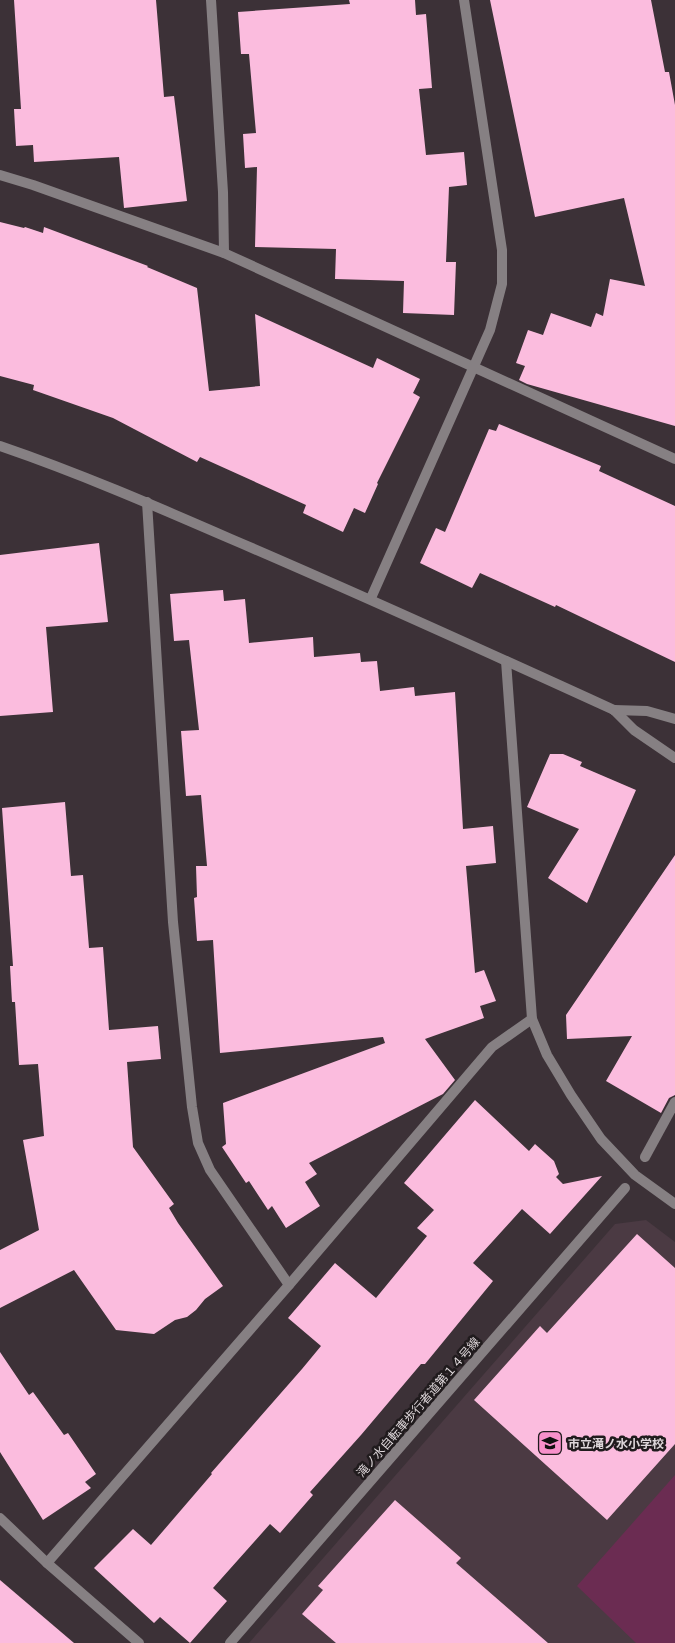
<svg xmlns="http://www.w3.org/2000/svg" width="675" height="1643" font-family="Lato,'Noto Sans JP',sans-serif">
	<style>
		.built { fill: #4b3a43 }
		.green { fill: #6b2c52 }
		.building { fill: #fbbcde }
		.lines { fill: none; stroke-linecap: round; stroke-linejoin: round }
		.pedestrian { stroke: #868083; stroke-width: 10 }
		.minor { stroke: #868083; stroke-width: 10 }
		.tertiary { stroke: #868083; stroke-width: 10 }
		.labels { text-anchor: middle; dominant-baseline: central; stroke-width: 5; stroke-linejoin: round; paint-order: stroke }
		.street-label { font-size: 12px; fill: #ded7da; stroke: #201b1d }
		.poi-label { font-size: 12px; font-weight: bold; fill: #ded7da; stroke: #201b1d; text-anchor: start }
	</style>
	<rect width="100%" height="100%" fill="#3c3137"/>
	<path class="built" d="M 646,1220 L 675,1242 L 675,1643 L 249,1643 L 615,1224 Z"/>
	<path class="green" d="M 675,1475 L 675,1643 L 636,1643 L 577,1586 Z"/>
	<g class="building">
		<path d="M 14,0 L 156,0 L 164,97 L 174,96 L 187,201 L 124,208 L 119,157 L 34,162 L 33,145 L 16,146 L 14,109 L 21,109 Z"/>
		<path d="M 349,0 L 415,0 L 416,15 L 426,14 L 432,88 L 419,89 L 426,155 L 464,152 L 467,185 L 449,187 L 446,262 L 456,262 L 454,315 L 403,313 L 404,281 L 335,279 L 336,249 L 255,247 L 257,167 L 245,168 L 243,134 L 256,133 L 249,54 L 241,54 L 238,12 L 350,4 Z"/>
		<path d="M 490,0 L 651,0 L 665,72 L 669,72 L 675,105 L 675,426 L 527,384 L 519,380 L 525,366 L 516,363 L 528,330 L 543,335 L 551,313 L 591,327 L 596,313 L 603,316 L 610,279 L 645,286 L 624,198 L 535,217 Z"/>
		<path d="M 0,222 L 24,228 L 25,227 L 43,233 L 44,227 L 148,266 L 147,267 L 197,288 L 209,391 L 260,386 L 255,314 L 373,368 L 377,358 L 420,379 L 413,393 L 420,397 L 377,483 L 378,484 L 365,513 L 354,508 L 343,532 L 303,513 L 306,505 L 200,457 L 197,462 L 113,418 L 33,390 L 34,385 L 0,376 Z"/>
		<path d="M 499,424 L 601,466 L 599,471 L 675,506 L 675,662 L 556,605 L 555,607 L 480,573 L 472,588 L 420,563 L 436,528 L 445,532 L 489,429 L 496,431 Z"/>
		<path d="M 99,543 L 108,622 L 46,627 L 53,712 L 0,716 L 0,555 Z"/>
		<path d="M 223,590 L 224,601 L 245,599 L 249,643 L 313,637 L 314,657 L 360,653 L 361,662 L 377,661 L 380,691 L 414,687 L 415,696 L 455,692 L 463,829 L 493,826 L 496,863 L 466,866 L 475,973 L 484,970 L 496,1001 L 480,1006 L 484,1018 L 425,1039 L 455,1080 L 443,1094 L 309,1163 L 317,1174 L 305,1182 L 320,1206 L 286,1228 L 272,1206 L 268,1210 L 249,1181 L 246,1183 L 222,1147 L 226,1144 L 223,1103 L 385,1043 L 383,1037 L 220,1053 L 213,940 L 197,941 L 194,898 L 197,897 L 196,866 L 207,866 L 201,795 L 186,796 L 181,731 L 199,730 L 189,640 L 174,641 L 170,594 Z"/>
		<path d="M 550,754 L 563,754 L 582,762 L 580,766 L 636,790 L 587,903 L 548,878 L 579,829 L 527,807 Z"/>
		<path d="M 65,802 L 71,876 L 83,875 L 89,948 L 103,947 L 109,1030 L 158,1026 L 161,1059 L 127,1062 L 133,1147 L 174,1204 L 169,1208 L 178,1223 L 223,1286 L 205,1299 L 196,1310 L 187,1317 L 175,1320 L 154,1334 L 116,1330 L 74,1270 L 0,1308 L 0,1250 L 39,1230 L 23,1140 L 44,1136 L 38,1064 L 19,1065 L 15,1002 L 12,1002 L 10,966 L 13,966 L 2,808 Z"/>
		<path d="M 675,855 L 675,1095 L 669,1098 L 661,1113 L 606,1081 L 632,1036 L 567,1039 L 566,1015 Z"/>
		<path d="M 475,1100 L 529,1151 L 535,1144 L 554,1161 L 559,1174 L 556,1177 L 563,1184 L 602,1176 L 550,1234 L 522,1209 L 473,1263 L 493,1281 L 425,1364 L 421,1364 L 361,1435 L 310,1492 L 313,1495 L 280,1533 L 270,1524 L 213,1588 L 227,1601 L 190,1643 L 160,1617 L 154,1623 L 94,1568 L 133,1529 L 151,1545 L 212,1474 L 211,1473 L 302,1369 L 321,1346 L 288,1318 L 335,1263 L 376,1298 L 427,1236 L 417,1228 L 434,1210 L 404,1183 Z"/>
		<path d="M 637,1234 L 675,1268 L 675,1444 L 607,1520 L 474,1400 L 540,1326 L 547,1333 Z"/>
		<path d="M 0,1352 L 29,1395 L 33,1392 L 64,1435 L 68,1433 L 96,1474 L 85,1482 L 91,1488 L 43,1520 L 0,1452 Z"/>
		<path d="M 395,1500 L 461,1558 L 456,1563 L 548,1643 L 336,1643 L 302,1614 L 323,1590 L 318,1586 Z"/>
		<path d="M 0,1580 L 74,1643 L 0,1643 Z"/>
	</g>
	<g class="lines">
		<g class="pedestrian">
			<path d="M 645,1157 L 675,1102"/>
			<path d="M 230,1643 L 625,1188"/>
		</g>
		<g class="minor">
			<path d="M 211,0 L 223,192 L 224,253"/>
			<path d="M 0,175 L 33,185 L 224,253 L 675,459"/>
			<path d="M 147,502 L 173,922 L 192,1107 L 198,1143 L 210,1170 L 289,1285"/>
			<path d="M 371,598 L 490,330 L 502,284 L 502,250 L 464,0"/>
			<path d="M 506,661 L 532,1019 L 547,1055 L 571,1095 L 601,1139 L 635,1175 L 675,1204"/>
			<path d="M 614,710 L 634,730 L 675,758"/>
			<path d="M 614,710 L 647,711 L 675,719"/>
			<path d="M 0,1518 L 47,1563 L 139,1643"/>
			<path d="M 47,1563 L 289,1285 L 492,1047 L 532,1019"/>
		</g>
		<path class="tertiary" d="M 0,446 C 79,473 155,506 231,539 C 360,594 487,652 614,710"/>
	</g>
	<defs>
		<symbol id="school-square" viewBox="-11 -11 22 22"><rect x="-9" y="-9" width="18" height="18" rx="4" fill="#f890cb" stroke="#201b1d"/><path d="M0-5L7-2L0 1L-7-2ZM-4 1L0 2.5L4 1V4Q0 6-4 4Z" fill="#111"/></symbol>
	</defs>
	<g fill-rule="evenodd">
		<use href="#school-square" x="536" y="1429" width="28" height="28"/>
	</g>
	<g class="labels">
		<g class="street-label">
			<text transform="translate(418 1407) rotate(-49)">滝ノ水自転車歩行者道第１４号線</text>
		</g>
		<g class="poi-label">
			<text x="568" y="1443">市立滝ノ水小学校</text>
		</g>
	</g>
</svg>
